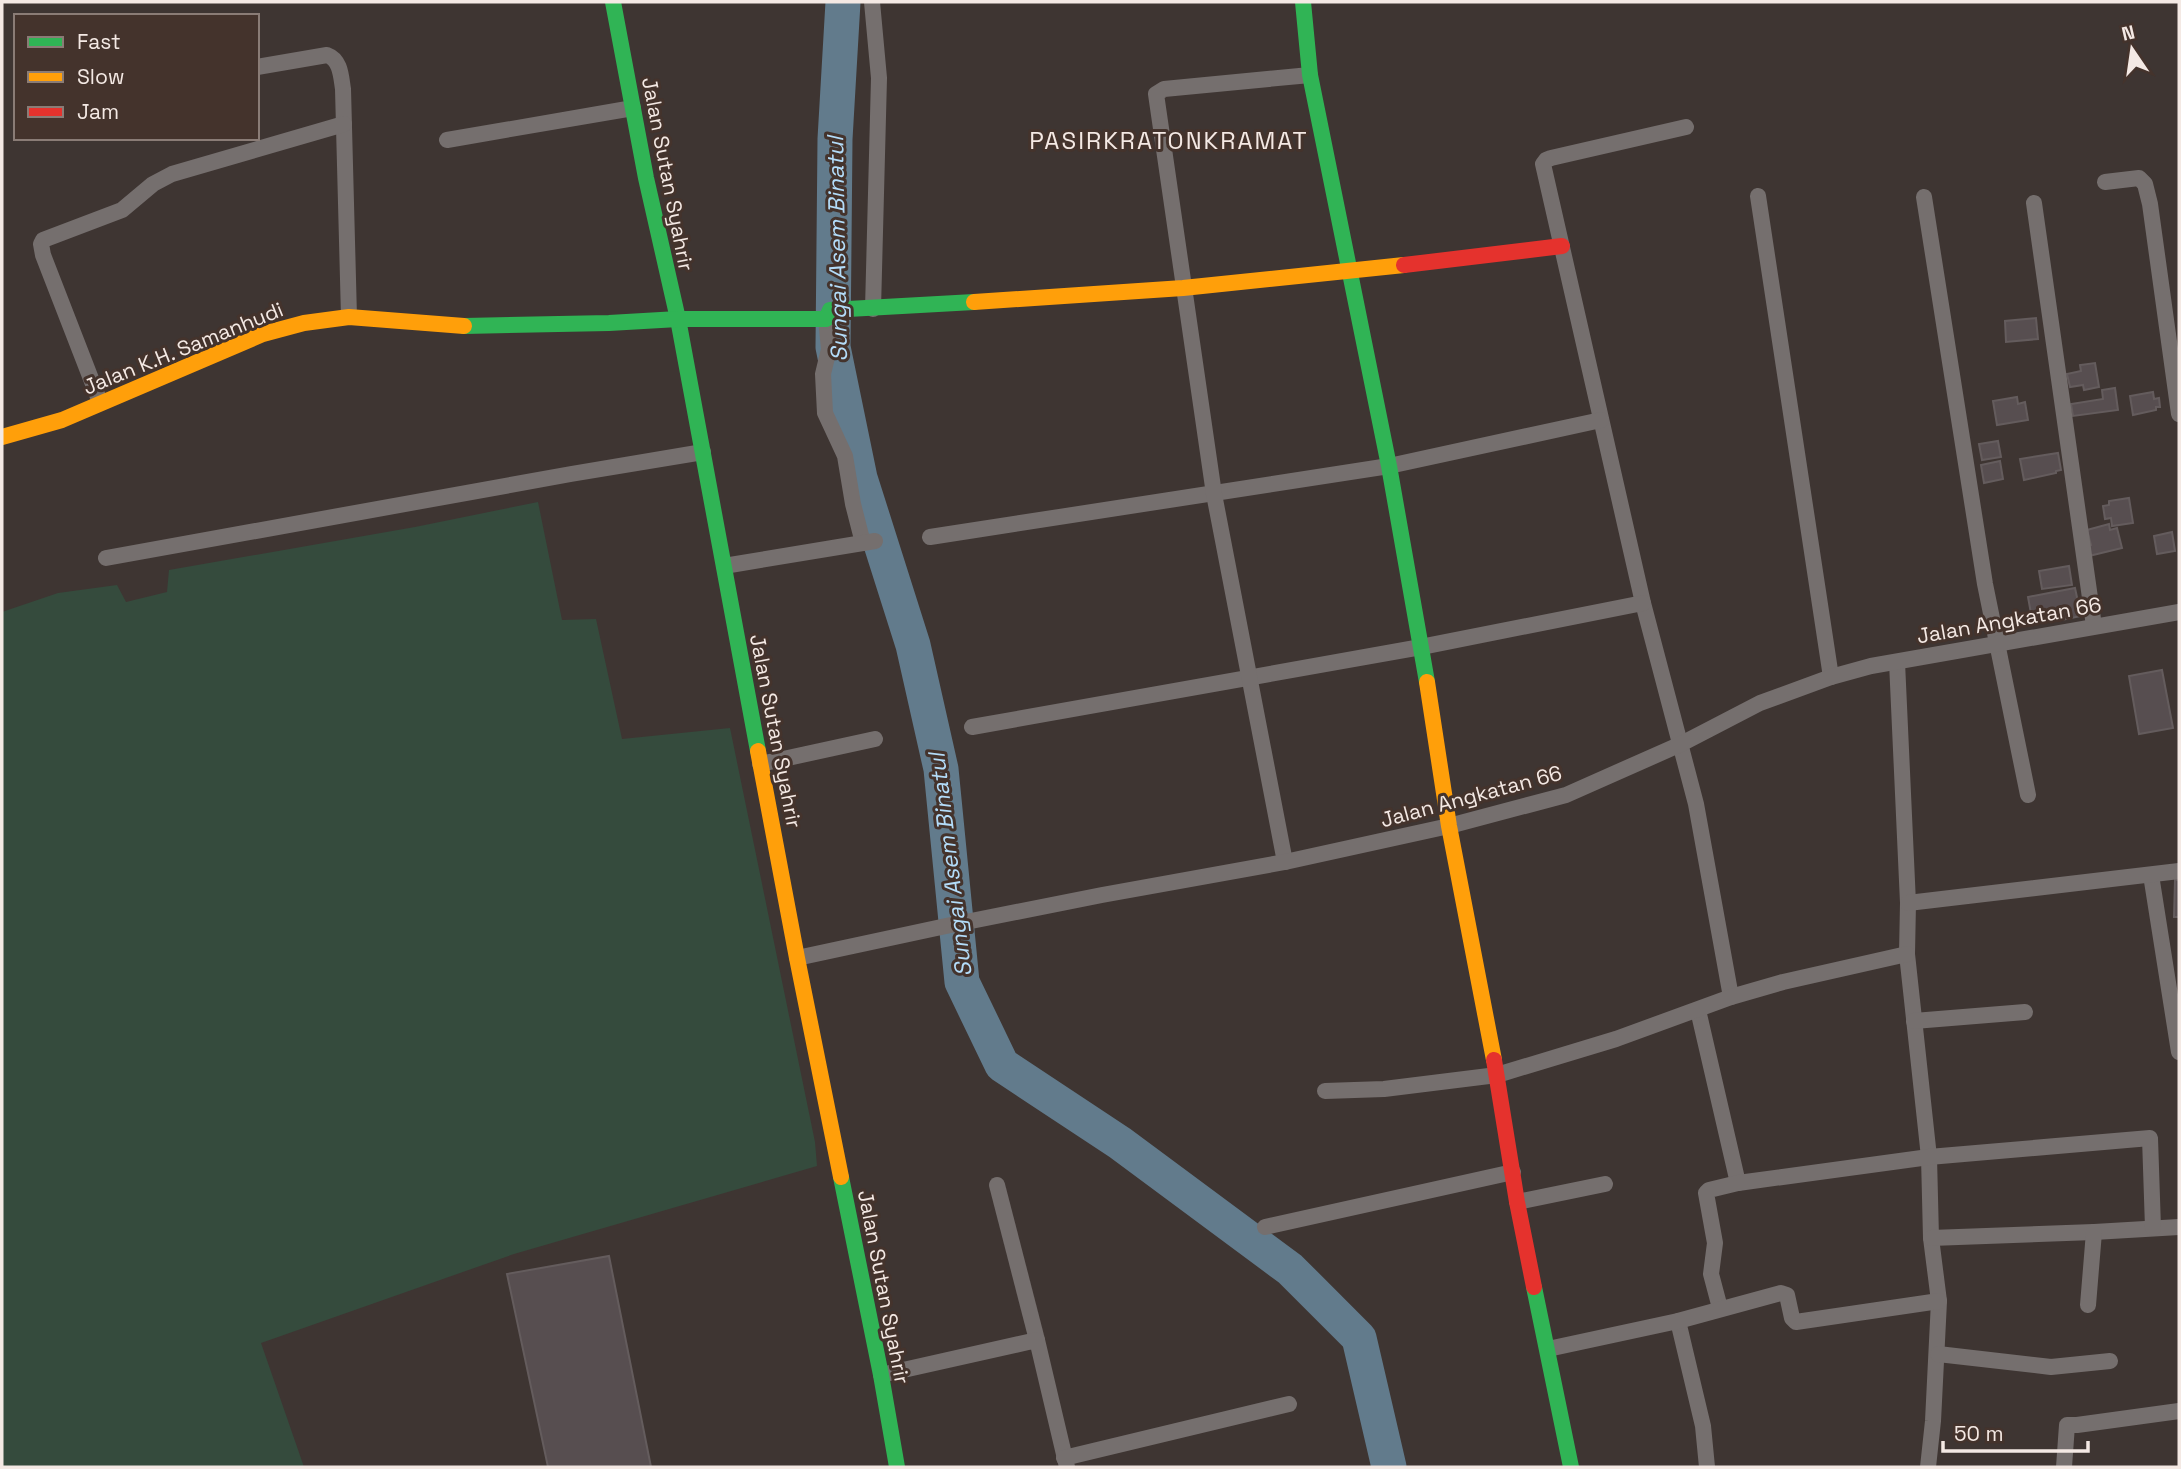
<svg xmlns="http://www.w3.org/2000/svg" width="2181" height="1469" font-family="'Space Grotesk',sans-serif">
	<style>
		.green { fill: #354b3d }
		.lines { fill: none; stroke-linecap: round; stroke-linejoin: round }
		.river { stroke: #627b8c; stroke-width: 35 }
		.building { fill: #574e50; stroke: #645c5d; stroke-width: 2 }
		.street { stroke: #756f6e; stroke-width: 16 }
		.fast { stroke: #30b455; stroke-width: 16 }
		.slow { stroke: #ff9f0a; stroke-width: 16 }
		.jam { stroke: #e5322d; stroke-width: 16 }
		.labels { text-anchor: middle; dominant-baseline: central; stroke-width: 6; stroke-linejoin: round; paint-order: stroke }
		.street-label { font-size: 21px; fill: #f4e9e4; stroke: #44332c }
		.water-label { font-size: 23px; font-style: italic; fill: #b3dcf9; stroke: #44332c }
		.quarter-label { font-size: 24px; letter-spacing: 2px; fill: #f4e9e4; stroke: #44332c }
	</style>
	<rect width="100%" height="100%" fill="#3e3532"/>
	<path class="green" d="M 538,502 L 562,620 L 596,619 L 622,739 L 730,728 L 815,1142 L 817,1166 L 514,1254 L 261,1343 L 304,1467 L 2,1467 L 2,612 L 58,593 L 117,585 L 126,602 L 167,592 L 169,570 L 415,527 Z"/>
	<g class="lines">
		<path class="river" d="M 843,2 L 835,139 L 833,347 L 860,478 L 913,645 L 941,769 L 962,982 L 1002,1065 L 1120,1143 L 1290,1269 L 1359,1338 L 1389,1467"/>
	</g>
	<g class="building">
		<path d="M 2036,318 L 2038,339 L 2006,342 L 2005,321 Z"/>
		<path d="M 2095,363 L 2099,387 L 2084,390 L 2083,385 L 2070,387 L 2067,374 L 2081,371 L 2080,365 Z"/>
		<path d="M 2115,388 L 2118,410 L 2073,416 L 2071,404 L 2103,399 L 2102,390 Z"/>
		<path d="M 2153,392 L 2154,399 L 2159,398 L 2160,407 L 2156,407 L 2156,410 L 2133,415 L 2130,396 Z"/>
		<path d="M 2017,397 L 2018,404 L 2025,402 L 2028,420 L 1997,425 L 1993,401 Z"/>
		<path d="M 1998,441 L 2001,457 L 1982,460 L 1979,444 Z"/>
		<path d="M 2058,453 L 2061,470 L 2056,471 L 2056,473 L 2024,480 L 2020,459 Z"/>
		<path d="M 2000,461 L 2003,479 L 1984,483 L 1981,465 Z"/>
		<path d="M 2129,498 L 2133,523 L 2112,526 L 2111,518 L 2105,519 L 2103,506 L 2109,505 L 2109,501 Z"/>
		<path d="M 2109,524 L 2110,530 L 2117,528 L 2122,548 L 2089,556 L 2087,546 L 2091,545 L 2087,530 Z"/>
		<path d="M 2172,532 L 2175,551 L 2157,554 L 2154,536 Z"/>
		<path d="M 2069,566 L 2072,585 L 2042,589 L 2039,571 Z"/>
		<path d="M 2075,588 L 2081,616 L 2061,620 L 2059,611 L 2055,612 L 2056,615 L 2032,619 L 2028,597 Z"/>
		<path d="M 2162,670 L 2173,728 L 2139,734 L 2129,676 Z"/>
		<path d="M 2175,880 L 2179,880 L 2179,917 L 2174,917 Z"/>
		<path d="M 609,1256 L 651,1467 L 548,1467 L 507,1274 Z"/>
	</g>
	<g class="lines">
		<g class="street">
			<path d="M 872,2 L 879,78 L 873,309"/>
			<path d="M 257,67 L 327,55 C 341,60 341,77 343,89 L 349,317"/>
			<path d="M 1686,127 L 1551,158 L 1546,160 L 1543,164 L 1643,603 L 1696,804 L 1731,997"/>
			<path d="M 447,140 L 633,108"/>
			<path d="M 2105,182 L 2139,178 L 2145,184 L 2150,204 L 2179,414"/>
			<path d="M 1758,196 L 1831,677"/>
			<path d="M 1924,197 L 1985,584 L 2028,795"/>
			<path d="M 2034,203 L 2094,626"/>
			<path d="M 826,319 L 829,349 L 823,374 L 825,413 L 845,456 L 853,504 L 863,543"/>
			<path d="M 100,402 L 43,255 L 41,244 L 43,240 L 122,210 L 153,184 L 172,174 L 344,124"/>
			<path d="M 930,537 L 1389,466 L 1601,420"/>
			<path d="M 106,558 L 571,474 L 703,452"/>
			<path d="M 724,566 L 875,541"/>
			<path d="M 1897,662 L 1908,903 L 1907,954 L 1929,1157 L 1931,1238 L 1939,1301 L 1933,1421 L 1928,1467"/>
			<path d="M 972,727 L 1421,647 L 1643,603"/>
			<path d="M 760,764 L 875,739"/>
			<path d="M 1285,862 L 1214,494 L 1156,94 L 1164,89 L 1310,75"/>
			<path d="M 2151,875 L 2179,1052"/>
			<path d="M 1908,903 L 2179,871"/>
			<path d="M 797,958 L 946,926 L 1102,895 L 1285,862 L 1449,826 L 1566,795 L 1681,744 L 1760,703 L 1831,677 L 1871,666 L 2179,612"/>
			<path d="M 1698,1010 L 1738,1183"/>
			<path d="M 1914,1021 L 2025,1012"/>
			<path d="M 1325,1091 L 1384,1089 L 1497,1075 L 1616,1039 L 1731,997 L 1783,982 L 1907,954"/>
			<path d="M 997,1185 L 1037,1340"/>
			<path d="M 1517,1202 L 1605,1184"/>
			<path d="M 1265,1227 L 1513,1172"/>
			<path d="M 1931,1238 L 2094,1232 L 2179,1227"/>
			<path d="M 2088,1305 L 2094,1232"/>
			<path d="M 1720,1308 L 1711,1274 L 1715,1243 L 1706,1193 L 1709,1190 L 1738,1183 L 1929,1157 L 2150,1138 L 2153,1228"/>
			<path d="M 1678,1321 L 1703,1426 L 1707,1467"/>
			<path d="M 1548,1349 L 1678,1321 L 1781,1293 L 1787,1295 L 1792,1318 L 1796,1322 L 1939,1301"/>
			<path d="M 1938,1354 L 2051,1367 L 2110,1361"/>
			<path d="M 881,1375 L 1037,1340 L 1067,1467"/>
			<path d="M 1064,1458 L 1289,1404"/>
			<path d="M 2064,1467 L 2067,1425 L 2077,1425 L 2179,1411"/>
		</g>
		<g class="fast">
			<path d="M 613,2 L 646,178 L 678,319 L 758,751"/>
			<path d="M 1303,2 L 1310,75 L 1389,466 L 1427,682"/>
			<path d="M 464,326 L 609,323 L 678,319 L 826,319 L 830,310 L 974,302"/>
			<path d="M 841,1177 L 881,1375 L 897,1467"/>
			<path d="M 1534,1287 L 1571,1467"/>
		</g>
		<g class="slow">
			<path d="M 974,302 L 1183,288 L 1404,265"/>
			<path d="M 2,437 L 62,420 L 263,334 L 304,323 L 349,317 L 464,326"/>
			<path d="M 1427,682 L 1449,826 L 1494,1060"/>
			<path d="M 758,751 L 797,958 L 841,1177"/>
		</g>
		<g class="jam">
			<path d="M 1404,265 L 1562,246"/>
			<path d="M 1494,1060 L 1517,1202 L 1534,1287"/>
		</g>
	</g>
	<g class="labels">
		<g class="street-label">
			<text transform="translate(668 174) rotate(79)">Jalan Sutan Syahrir</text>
			<text transform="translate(183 348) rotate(-22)">Jalan K.H. Samanhudi</text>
			<text transform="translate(2009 620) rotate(-10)">Jalan Angkatan 66</text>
			<text transform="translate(776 731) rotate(79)">Jalan Sutan Syahrir</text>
			<text transform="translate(1471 796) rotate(-15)">Jalan Angkatan 66</text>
			<text transform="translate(884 1287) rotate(79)">Jalan Sutan Syahrir</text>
		</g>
		<g class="water-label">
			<text transform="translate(837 249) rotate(-91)">Sungai Asem Binatul</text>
			<text transform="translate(950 865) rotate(-97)">Sungai Asem Binatul</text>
		</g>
		<g class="quarter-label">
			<text x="1169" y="140">PASIRKRATONKRAMAT</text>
		</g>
	</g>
	<rect width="2181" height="1469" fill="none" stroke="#f4e9e4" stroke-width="7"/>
	<rect x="14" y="14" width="245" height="126" fill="#44332c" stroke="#8a7c76" stroke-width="2"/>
	<rect x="28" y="37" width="35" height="10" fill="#30b455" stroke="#8a7c76" stroke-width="2"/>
	<text x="77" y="49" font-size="21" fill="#f4e9e4">Fast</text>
	<rect x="28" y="72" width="35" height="10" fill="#ff9f0a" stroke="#8a7c76" stroke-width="2"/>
	<text x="77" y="84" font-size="21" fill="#f4e9e4">Slow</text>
	<rect x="28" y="107" width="35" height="10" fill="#e5322d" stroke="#8a7c76" stroke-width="2"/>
	<text x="77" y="119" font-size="21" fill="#f4e9e4">Jam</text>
	<g transform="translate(2132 49) rotate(347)" stroke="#44332c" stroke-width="5" paint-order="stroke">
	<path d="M0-5L12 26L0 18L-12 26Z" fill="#f4e9e4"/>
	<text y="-10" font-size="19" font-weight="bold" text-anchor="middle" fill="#f4e9e4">N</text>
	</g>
	<path d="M1943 1441v10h145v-10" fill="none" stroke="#f4e9e4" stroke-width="3.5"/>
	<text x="1954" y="1441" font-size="21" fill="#f4e9e4" stroke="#44332c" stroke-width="5" paint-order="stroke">50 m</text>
</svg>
